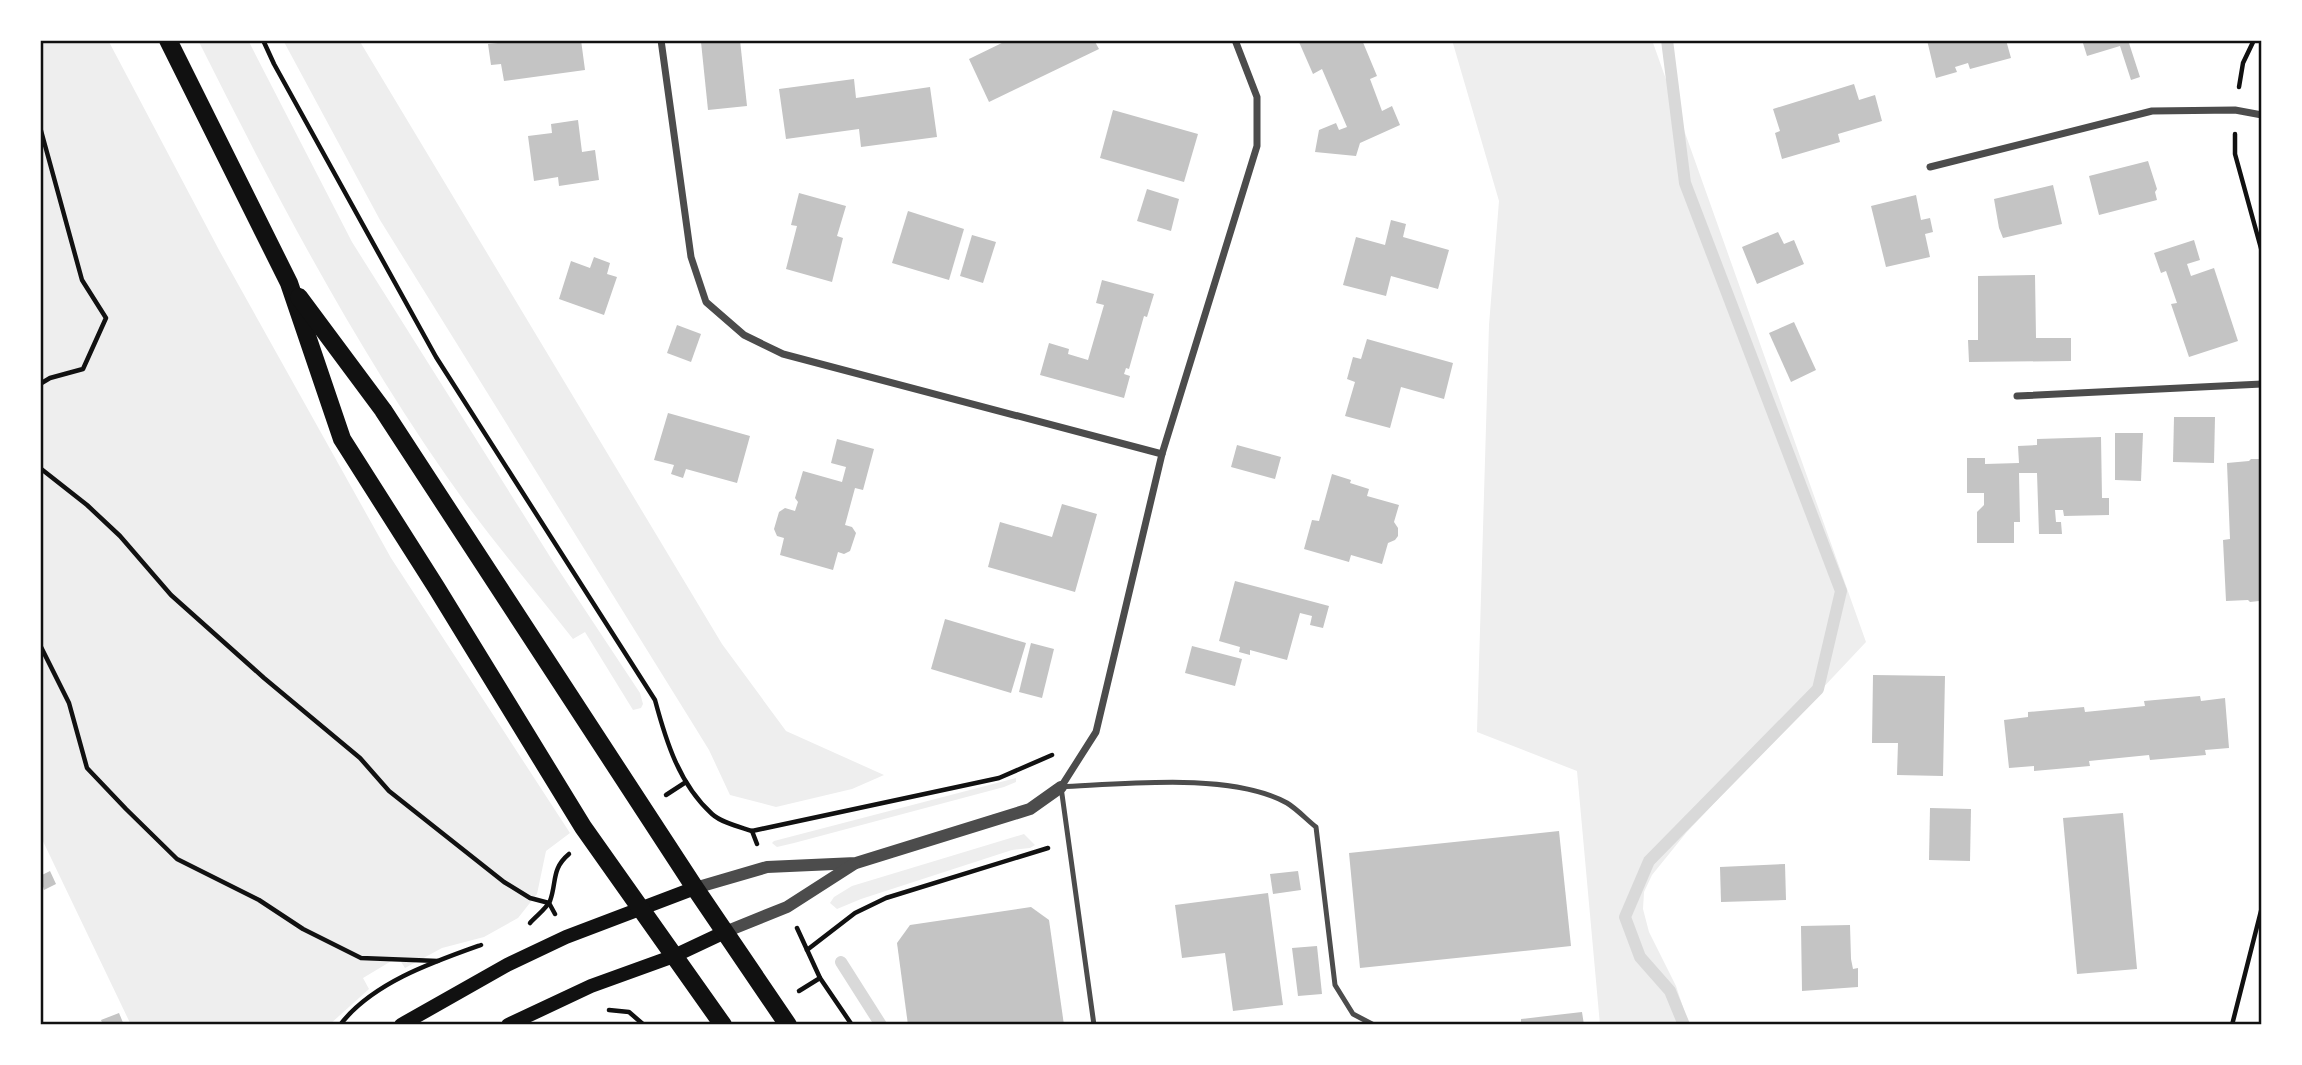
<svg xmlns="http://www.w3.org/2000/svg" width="2302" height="1065" font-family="'Sofia Sans Condensed',sans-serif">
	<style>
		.green { fill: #eee }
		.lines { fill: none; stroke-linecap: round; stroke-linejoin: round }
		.stream { stroke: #d9d9d9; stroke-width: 12 }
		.building { fill: #c4c4c4 }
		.path { stroke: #111; stroke-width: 4.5 }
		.service { stroke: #4c4c4c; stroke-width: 5 }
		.minor { stroke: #4c4c4c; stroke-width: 7 }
		.tertiary { stroke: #4c4c4c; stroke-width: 12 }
		.secondary { stroke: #111; stroke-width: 14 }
		.primary { stroke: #111; stroke-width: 18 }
		.neatline { fill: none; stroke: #111; stroke-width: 2.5 }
	</style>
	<rect width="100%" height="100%" fill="#fff"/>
	<g class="green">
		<path d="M 40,40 L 108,40 L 219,250 L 391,558 L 570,833 L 546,851 L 537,894 L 518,918 L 484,937 L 442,948 L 405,968 L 398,957 L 363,978 L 369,989 L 329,1025 L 131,1025 L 40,835 Z"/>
		<path d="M 198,40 L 248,40 L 352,242 L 554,563 L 640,693 L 643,704 L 641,708 L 633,710 L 585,632 L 573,639 C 538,594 501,551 467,505 C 362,360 278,200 198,40 Z"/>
		<path d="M 283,40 L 359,40 L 722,644 L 786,731 L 884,775 L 852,789 L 776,807 L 730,795 L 709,750 L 688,716 L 380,220 Z"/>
		<path d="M 1452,40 L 1652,40 L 1866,642 L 1686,833 L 1652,875 L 1644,892 L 1643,909 L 1649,932 L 1676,986 L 1689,1025 L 1600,1025 L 1577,771 L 1477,732 L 1489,325 L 1499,201 Z"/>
		<path d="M 1016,778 L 1016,782 L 1004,787 L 794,843 L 777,847 L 772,843 L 774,841 Z"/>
		<path d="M 1024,834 L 1035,845 L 1030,848 L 1012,850 L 861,899 L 837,909 L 830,903 L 834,897 L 852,886 Z"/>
	</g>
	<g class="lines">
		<g class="stream">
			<path d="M 1667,40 L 1685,183 L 1841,591 L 1818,689 L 1649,861 L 1625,917 L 1640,957 L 1670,991 L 1684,1025"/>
			<path d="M 841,962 L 881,1025"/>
		</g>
	</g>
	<g class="building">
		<path d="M 498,40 L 581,40 L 585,70 L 504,81 L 501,64 L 491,65 L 488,44 L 498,43 Z"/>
		<path d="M 712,40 L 740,40 L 747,106 L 708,110 L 701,42 Z"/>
		<path d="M 1008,40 L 1094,40 L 1099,49 L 989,102 L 969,59 Z"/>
		<path d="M 1303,40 L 1362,40 L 1377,76 L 1370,79 L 1382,111 L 1392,106 L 1400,125 L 1360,143 L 1356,156 L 1315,152 L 1319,130 L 1336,123 L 1339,130 L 1347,127 L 1322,69 L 1313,74 L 1299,42 Z"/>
		<path d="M 1927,40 L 2006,40 L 2011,58 L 1970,69 L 1968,63 L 1955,67 L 1957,72 L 1936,78 Z"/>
		<path d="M 2082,40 L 2128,40 L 2140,77 L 2131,80 L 2120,46 L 2087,56 Z"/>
		<path d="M 854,79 L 856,98 L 930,87 L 937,137 L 861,147 L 859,129 L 786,139 L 779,89 Z"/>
		<path d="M 1854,84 L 1859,100 L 1875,95 L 1882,121 L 1838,134 L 1840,142 L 1782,159 L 1775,133 L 1780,131 L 1773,109 Z"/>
		<path d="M 1113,110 L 1198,134 L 1184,182 L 1100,158 Z"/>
		<path d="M 578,120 L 582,152 L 595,150 L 599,180 L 559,186 L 558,177 L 534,181 L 528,136 L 552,133 L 551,124 Z"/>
		<path d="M 2148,161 L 2157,189 L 2155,192 L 2157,200 L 2099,215 L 2089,176 Z"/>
		<path d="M 2053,185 L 2062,224 L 2003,238 L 1999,228 L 1994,199 Z"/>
		<path d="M 1147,189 L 1179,199 L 1171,231 L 1137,221 Z"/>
		<path d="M 799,193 L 846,206 L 837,236 L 843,238 L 832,282 L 786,269 L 797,226 L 791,225 Z"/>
		<path d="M 1916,195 L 1921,220 L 1930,218 L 1933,232 L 1925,234 L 1930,257 L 1886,267 L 1871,206 Z"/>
		<path d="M 908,211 L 964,229 L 949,280 L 892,263 Z"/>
		<path d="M 1391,220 L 1406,224 L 1403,237 L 1449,250 L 1438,289 L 1391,276 L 1386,296 L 1343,285 L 1356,237 L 1385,245 Z"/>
		<path d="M 1778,232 L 1784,244 L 1794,240 L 1804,264 L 1757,284 L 1742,247 Z"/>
		<path d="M 972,235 L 996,242 L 983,283 L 960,276 Z"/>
		<path d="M 2194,240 L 2200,260 L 2187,264 L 2191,276 L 2214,268 L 2238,341 L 2189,357 L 2171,304 L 2177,303 L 2166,271 L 2161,273 L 2154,253 Z"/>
		<path d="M 594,257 L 610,263 L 607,274 L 617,277 L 604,315 L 559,299 L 571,261 L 590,268 Z"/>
		<path d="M 2035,275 L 2036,338 L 2071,338 L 2071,361 L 1969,362 L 1968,340 L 1978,340 L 1978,276 Z"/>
		<path d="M 1102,280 L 1154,294 L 1147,317 L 1144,316 L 1129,369 L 1126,368 L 1124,374 L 1130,376 L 1124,398 L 1040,375 L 1049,343 L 1069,349 L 1068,354 L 1088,360 L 1104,305 L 1096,303 Z"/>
		<path d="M 1794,322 L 1816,370 L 1791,382 L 1769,333 Z"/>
		<path d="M 677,325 L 701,334 L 691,362 L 667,353 Z"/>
		<path d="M 1367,339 L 1453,363 L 1444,399 L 1401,387 L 1390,428 L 1345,416 L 1355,382 L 1347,379 L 1353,357 L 1361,359 Z"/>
		<path d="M 668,413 L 750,436 L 737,483 L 686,469 L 683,478 L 671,474 L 674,465 L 654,460 Z"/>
		<path d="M 2174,417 L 2215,417 L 2214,463 L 2173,462 Z"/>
		<path d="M 2115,433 L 2143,433 L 2141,481 L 2115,480 Z"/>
		<path d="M 2101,437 L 2102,498 L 2109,498 L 2109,515 L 2064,516 L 2063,510 L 2055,510 L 2056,522 L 2061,522 L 2062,534 L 2039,534 L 2037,473 L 2019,473 L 2020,522 L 2014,522 L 2014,543 L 1977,543 L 1977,512 L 1984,505 L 1984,493 L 1967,493 L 1967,458 L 1985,458 L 1985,464 L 2019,463 L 2018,446 L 2037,445 L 2037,439 Z"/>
		<path d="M 837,439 L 874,449 L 863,490 L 855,488 L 845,525 L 852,527 L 856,533 L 850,551 L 844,554 L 838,552 L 833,570 L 780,555 L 784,538 L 777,536 L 774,529 L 779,512 L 785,508 L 795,511 L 798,502 L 795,498 L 803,471 L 842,482 L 846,467 L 831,463 Z"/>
		<path d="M 1237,445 L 1281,457 L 1275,479 L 1231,467 Z"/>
		<path d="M 2251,459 L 2260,459 L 2262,461 L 2262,599 L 2259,601 L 2250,602 L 2248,600 L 2226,601 L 2223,540 L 2230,539 L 2227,463 L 2249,461 Z"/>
		<path d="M 1332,474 L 1351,480 L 1350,483 L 1369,489 L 1367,496 L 1399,505 L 1394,522 L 1398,528 L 1398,536 L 1395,540 L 1388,543 L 1382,564 L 1351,555 L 1349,562 L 1304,549 L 1312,520 L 1319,521 Z"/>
		<path d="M 1062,504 L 1097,514 L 1075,592 L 988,567 L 1000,522 L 1052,537 Z"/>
		<path d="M 1235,581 L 1329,606 L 1323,628 L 1310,625 L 1312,616 L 1300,613 L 1287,660 L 1250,650 L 1250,655 L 1239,652 L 1240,647 L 1219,641 Z"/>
		<path d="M 945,619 L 1026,643 L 1011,693 L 931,669 Z"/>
		<path d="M 1031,643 L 1054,649 L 1042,698 L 1019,692 Z"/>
		<path d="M 1192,646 L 1242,659 L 1235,686 L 1185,673 Z"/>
		<path d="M 1873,675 L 1945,676 L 1943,776 L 1897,775 L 1898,743 L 1872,743 Z"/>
		<path d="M 2200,696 L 2201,701 L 2225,698 L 2229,748 L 2205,750 L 2206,755 L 2150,760 L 2149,755 L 2089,761 L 2090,766 L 2034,771 L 2034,766 L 2009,768 L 2004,720 L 2028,717 L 2028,712 L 2084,707 L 2085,712 L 2145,706 L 2144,701 Z"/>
		<path d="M 1930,808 L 1971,809 L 1970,861 L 1929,860 Z"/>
		<path d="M 2123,813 L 2137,969 L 2077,974 L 2063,818 Z"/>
		<path d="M 1559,831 L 1571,946 L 1360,968 L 1349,853 Z"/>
		<path d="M 1785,864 L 1786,900 L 1721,902 L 1720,867 Z"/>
		<path d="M 50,871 L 56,884 L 44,890 L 40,876 Z"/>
		<path d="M 1298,871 L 1301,890 L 1273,894 L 1270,874 Z"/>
		<path d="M 1268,893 L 1283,1005 L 1233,1011 L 1225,953 L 1182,958 L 1175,905 Z"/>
		<path d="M 1031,907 L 1049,920 L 1064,1025 L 908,1025 L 897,943 L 910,925 Z"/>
		<path d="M 1850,925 L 1851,959 L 1853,969 L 1858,968 L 1858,987 L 1802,991 L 1801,926 Z"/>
		<path d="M 1317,946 L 1322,994 L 1298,996 L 1292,948 Z"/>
		<path d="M 1582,1012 L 1584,1025 L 1521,1025 L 1521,1019 Z"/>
		<path d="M 119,1013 L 124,1025 L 103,1025 L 101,1020 Z"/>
		<rect x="1757" y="1022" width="63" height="3"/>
	</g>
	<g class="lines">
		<g class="path">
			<path d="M 263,40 L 274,64 L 436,357 L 655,700 C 666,741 679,784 712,814 C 722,823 740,827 752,831 L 757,844"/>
			<path d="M 2239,87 L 2243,63 L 2254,40"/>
			<path d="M 40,127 L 82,280 L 106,318 L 83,369 L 50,378 L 40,384"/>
			<path d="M 2235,134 L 2235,154 L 2262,252"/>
			<path d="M 40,468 L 87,505 L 120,536 L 171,595 L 264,678 L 360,758 L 389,791 L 504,882 L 530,898 L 549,903 L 555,914"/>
			<path d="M 40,645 L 69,703 L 87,768 L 126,809 L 177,859 L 259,900 L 303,929 L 361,958 L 438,961"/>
			<path d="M 666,795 L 686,782"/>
			<path d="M 752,831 L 999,778 L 1052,755"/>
			<path d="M 530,923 C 536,916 546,909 550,901 C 557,882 551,869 569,854"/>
			<path d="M 797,928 L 820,978 L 852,1025"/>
			<path d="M 807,950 L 855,913 L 886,898 L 1048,848"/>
			<path d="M 799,991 L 820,978"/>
			<path d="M 609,1010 L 629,1012 L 644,1025"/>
			<path d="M 340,1025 C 372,983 433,962 481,945"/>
			<path d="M 2232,1025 L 2262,907"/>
		</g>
		<path class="service" d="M 1094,1025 L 1061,787 C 1125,784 1231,772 1287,803 C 1297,809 1307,820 1316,827 L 1335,985 L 1353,1014 L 1374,1025"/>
		<g class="minor">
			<path d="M 661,40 L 691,257 L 706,302 L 744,335 L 783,354 L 1162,454"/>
			<path d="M 1930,167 L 2152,111 L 2235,110 L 2262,115"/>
			<path d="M 2017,396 L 2262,384"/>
			<path d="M 1061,787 L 1096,732 L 1162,454 L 1257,146 L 1257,97 L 1235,40"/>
		</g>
		<g class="tertiary">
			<path d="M 695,888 L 767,867 L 856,863 L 1030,809 L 1061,787"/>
			<path d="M 725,932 L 787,907 L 854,864"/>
		</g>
		<g class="secondary">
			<path d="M 401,1025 L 507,965 L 566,937 L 695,888"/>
			<path d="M 508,1025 L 591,986 L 674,956 L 725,932"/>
		</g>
		<g class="primary">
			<path d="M 168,40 L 289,283 L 342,439 L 436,587 L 583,827 L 723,1025"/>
			<path d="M 299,297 L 383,410 L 695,888 L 788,1025"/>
		</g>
	</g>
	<rect width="2302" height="1065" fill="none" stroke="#ffffff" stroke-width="84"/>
	<rect x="42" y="42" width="2218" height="981" class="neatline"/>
</svg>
